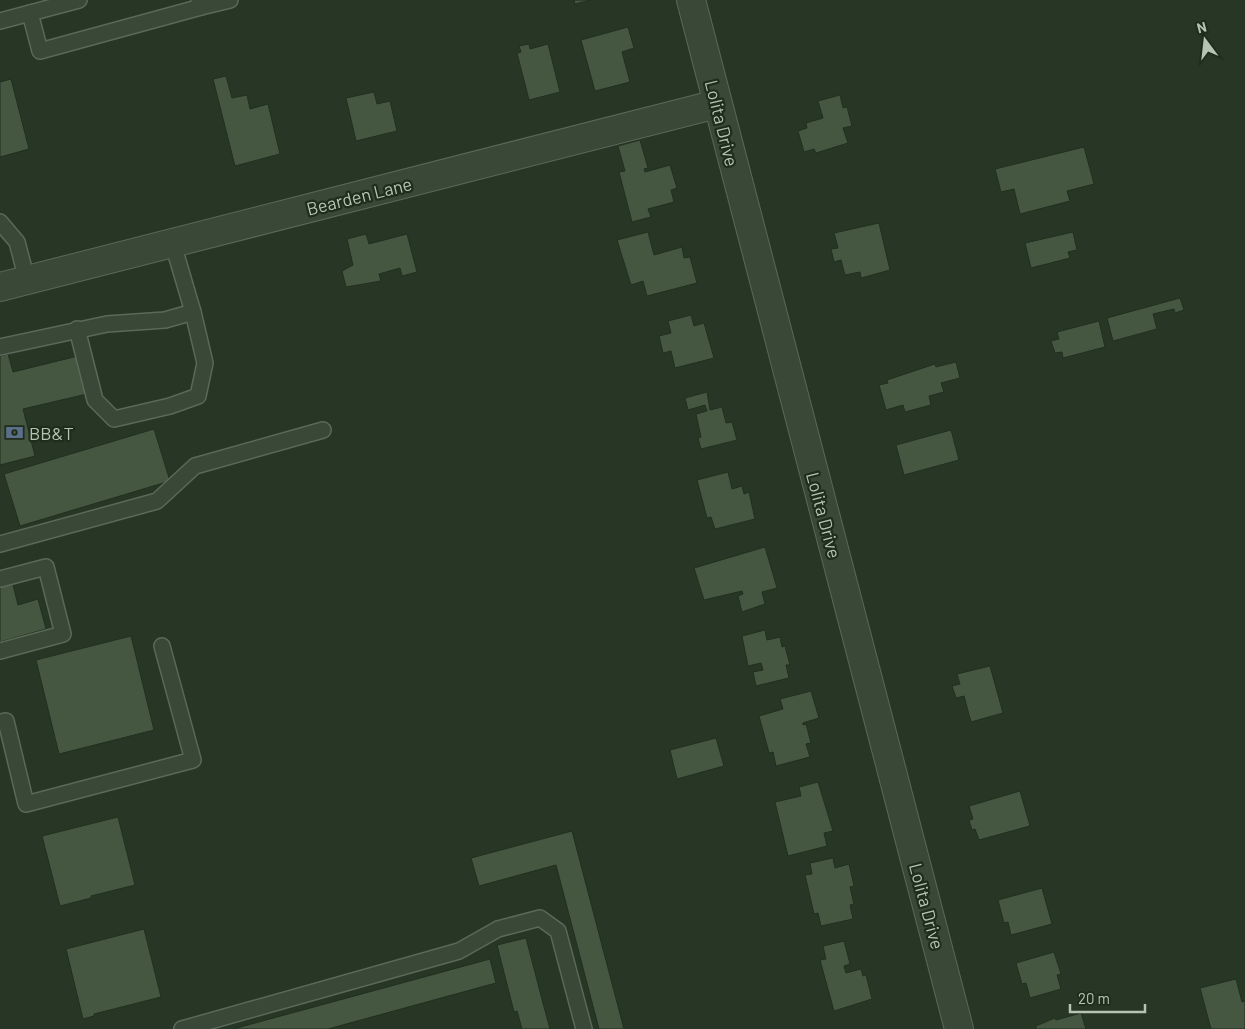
<svg xmlns="http://www.w3.org/2000/svg" width="1245" height="1029" font-family="Barlow,sans-serif">
	<style>
		.building { fill: #455741; stroke: #212f1f }
		.lines { fill: none; stroke-linecap: round; stroke-linejoin: round }
		.lane-casing { stroke: #5a6958; stroke-width: 18 }
		.street-casing { stroke: #5a6958; stroke-width: 30 }
		.lane { stroke: #3a4838; stroke-width: 15 }
		.street { stroke: #3a4838; stroke-width: 28 }
		.labels { text-anchor: middle; dominant-baseline: central; stroke-width: 4.5; stroke-linejoin: round; paint-order: stroke }
		.street-label { font-size: 18px; fill: #b5c4b3; stroke: #1f2d1d }
		.poi-label { font-size: 18px; fill: #b5c4b3; stroke: #1f2d1d; text-anchor: start }
	</style>
	<rect width="100%" height="100%" fill="#283725"/>
	<g class="building">
		<path d="M 574,0 L 591,0 L 575,4 Z"/>
		<path d="M 628,27 L 634,48 L 622,52 L 630,82 L 595,91 L 581,40 Z"/>
		<path d="M 529,44 L 530,49 L 548,44 L 560,92 L 529,100 L 517,53 L 521,52 L 519,46 Z"/>
		<path d="M 226,76 L 232,98 L 247,95 L 250,109 L 268,104 L 280,154 L 235,166 L 213,79 Z"/>
		<path d="M 11,79 L 29,149 L 0,157 L 0,82 Z"/>
		<path d="M 374,92 L 377,104 L 390,101 L 397,131 L 356,141 L 346,98 Z"/>
		<path d="M 840,95 L 843,108 L 847,107 L 852,126 L 843,128 L 848,143 L 816,153 L 814,149 L 804,152 L 798,131 L 807,128 L 806,123 L 823,118 L 818,101 Z"/>
		<path d="M 640,140 L 648,168 L 644,169 L 645,172 L 670,165 L 677,188 L 671,190 L 674,202 L 648,209 L 651,217 L 632,222 L 619,172 L 625,171 L 618,146 Z"/>
		<path d="M 1084,147 L 1094,184 L 1067,191 L 1070,201 L 1020,214 L 1014,189 L 1001,192 L 995,169 Z"/>
		<path d="M 879,223 L 890,270 L 861,278 L 860,272 L 845,275 L 841,260 L 834,262 L 831,249 L 838,248 L 834,233 Z"/>
		<path d="M 648,232 L 654,255 L 682,247 L 684,258 L 690,257 L 697,283 L 647,296 L 643,281 L 631,285 L 617,240 Z"/>
		<path d="M 1073,232 L 1077,250 L 1068,252 L 1070,258 L 1031,268 L 1025,243 Z"/>
		<path d="M 366,234 L 369,244 L 407,234 L 417,272 L 402,276 L 400,268 L 379,274 L 381,281 L 346,287 L 342,271 L 353,265 L 347,239 Z"/>
		<path d="M 1180,298 L 1184,310 L 1175,313 L 1174,309 L 1153,314 L 1157,329 L 1113,341 L 1107,318 Z"/>
		<path d="M 691,315 L 694,326 L 704,323 L 714,358 L 675,368 L 671,351 L 663,353 L 659,336 L 671,333 L 668,321 Z"/>
		<path d="M 1099,321 L 1105,347 L 1063,358 L 1062,352 L 1055,353 L 1051,341 L 1059,339 L 1057,332 Z"/>
		<path d="M 8,354 L 13,372 L 78,356 L 87,394 L 23,409 L 35,456 L 0,465 L 0,356 Z"/>
		<path d="M 956,362 L 960,378 L 941,383 L 944,392 L 929,396 L 931,405 L 905,412 L 903,405 L 886,410 L 879,385 L 888,383 L 887,380 L 935,364 L 936,367 Z"/>
		<path d="M 707,392 L 710,410 L 722,407 L 726,423 L 732,422 L 737,440 L 701,449 L 698,438 L 701,437 L 696,414 L 707,411 L 705,405 L 688,410 L 685,398 Z"/>
		<path d="M 154,429 L 170,481 L 20,526 L 4,474 Z"/>
		<path d="M 951,430 L 959,460 L 904,475 L 896,445 Z"/>
		<path d="M 728,472 L 732,489 L 742,486 L 744,494 L 749,492 L 755,519 L 715,529 L 711,517 L 707,518 L 697,480 Z"/>
		<path d="M 765,547 L 777,588 L 762,592 L 765,604 L 742,612 L 738,596 L 743,594 L 742,591 L 704,600 L 694,568 Z"/>
		<path d="M 12,581 L 18,605 L 38,599 L 46,629 L 0,642 L 0,584 Z"/>
		<path d="M 765,630 L 767,640 L 780,637 L 782,647 L 785,646 L 790,665 L 786,665 L 789,678 L 756,686 L 753,672 L 763,670 L 761,663 L 748,666 L 742,636 Z"/>
		<path d="M 131,636 L 154,730 L 59,754 L 36,660 Z"/>
		<path d="M 990,666 L 1003,713 L 971,722 L 964,696 L 956,698 L 952,686 L 960,684 L 957,674 Z"/>
		<path d="M 811,691 L 819,718 L 803,723 L 803,725 L 806,724 L 811,743 L 806,744 L 810,757 L 776,766 L 773,752 L 769,753 L 759,716 L 783,709 L 780,699 Z"/>
		<path d="M 716,738 L 724,766 L 677,779 L 670,750 Z"/>
		<path d="M 818,782 L 833,831 L 824,833 L 827,846 L 788,856 L 775,802 L 801,796 L 799,787 Z"/>
		<path d="M 1020,791 L 1030,826 L 979,840 L 975,829 L 972,830 L 969,820 L 973,819 L 969,806 Z"/>
		<path d="M 118,817 L 135,885 L 91,896 L 91,898 L 60,906 L 42,836 Z"/>
		<path d="M 572,831 L 624,1029 L 599,1029 L 556,865 L 479,886 L 471,858 Z"/>
		<path d="M 833,858 L 835,868 L 849,864 L 854,886 L 850,887 L 854,904 L 850,905 L 853,919 L 821,926 L 818,913 L 814,914 L 805,875 L 812,874 L 810,863 Z"/>
		<path d="M 1042,888 L 1052,924 L 1011,935 L 1008,922 L 1004,923 L 998,900 Z"/>
		<path d="M 144,929 L 161,997 L 94,1014 L 94,1016 L 83,1019 L 66,949 Z"/>
		<path d="M 526,938 L 543,1003 L 550,1029 L 522,1029 L 517,1011 L 514,1012 L 497,945 Z"/>
		<path d="M 844,941 L 850,964 L 844,966 L 846,973 L 861,969 L 863,976 L 866,975 L 872,999 L 834,1011 L 820,960 L 826,959 L 823,946 Z"/>
		<path d="M 1054,952 L 1061,974 L 1057,975 L 1061,989 L 1030,998 L 1026,983 L 1022,984 L 1016,963 Z"/>
		<path d="M 490,959 L 496,983 L 328,1029 L 233,1029 Z"/>
		<path d="M 1236,979 L 1242,1002 L 1245,1001 L 1245,1029 L 1211,1029 L 1200,988 Z"/>
		<path d="M 1081,1013 L 1086,1029 L 1036,1029 L 1036,1026 L 1055,1018 L 1056,1020 Z"/>
	</g>
	<g class="lines">
		<defs>
			<g id="lane">
				<path d="M 199,0 L 201,7 L 230,0"/>
				<path d="M 30,13 L 40,51 L 201,7"/>
				<path d="M 0,21 L 79,0"/>
				<path d="M 0,222 L 17,242 L 27,280"/>
				<path d="M 77,329 L 95,400 L 114,419 L 170,406 L 198,396 L 205,363 L 193,312"/>
				<path d="M 0,347 L 107,324 L 165,320 L 193,312 L 173,244"/>
				<path d="M 0,544 L 157,501 L 195,466 L 323,430"/>
				<path d="M 0,579 L 46,567 L 63,634 L 0,651"/>
				<path d="M 0,722 L 6,721 L 26,804 L 193,760 L 162,646"/>
				<path d="M 182,1029 L 459,951 L 498,929 L 540,918 L 558,931 L 584,1029"/>
			</g>
			<g id="street">
				<path d="M 691,0 L 959,1029"/>
				<path d="M 0,287 L 717,104"/>
			</g>
		</defs>
		<use href="#lane" class="lane-casing"/>
		<use href="#street" class="street-casing"/>
		<use href="#lane" class="lane"/>
		<use href="#street" class="street"/>
	</g>
	<defs>
		<symbol id="bank-bare" viewBox="-9 -9 18 18"><path d="M-6-4H6V4H-6ZM0-2.3a2.3 2.3 0 1 0 0 4.6a2.3 2.3 0 1 0 0-4.6Z" fill="#5c6f8a" stroke="#1f2d1d" stroke-width="2.5" paint-order="stroke"/></symbol>
	</defs>
	<g fill-rule="evenodd">
		<use href="#bank-bare" x="2" y="420" width="25" height="25"/>
	</g>
	<g class="labels">
		<g class="street-label">
			<text transform="translate(722 123) rotate(76)">Lolita Drive</text>
			<text transform="translate(359 196) rotate(-14)">Bearden Lane</text>
			<text transform="translate(824 515) rotate(75)">Lolita Drive</text>
			<text transform="translate(927 906) rotate(75)">Lolita Drive</text>
		</g>
		<g class="poi-label">
			<text x="29" y="433">BB&amp;T</text>
		</g>
	</g>
	<g transform="translate(1205 40) rotate(345)" stroke="#1f2d1d" stroke-width="4" paint-order="stroke">
	<path d="M0-4L9 19L0 12L-9 19Z" fill="#b5c4b3"/>
	<text y="-8" font-size="14" font-weight="bold" text-anchor="middle" fill="#b5c4b3">N</text>
	</g>
	<path d="M1070 1004v8h75v-8" fill="none" stroke="#b5c4b3" stroke-width="2.5"/>
	<text x="1078" y="1004" font-size="15" fill="#b5c4b3" stroke="#1f2d1d" stroke-width="4" paint-order="stroke">20 m</text>
</svg>
